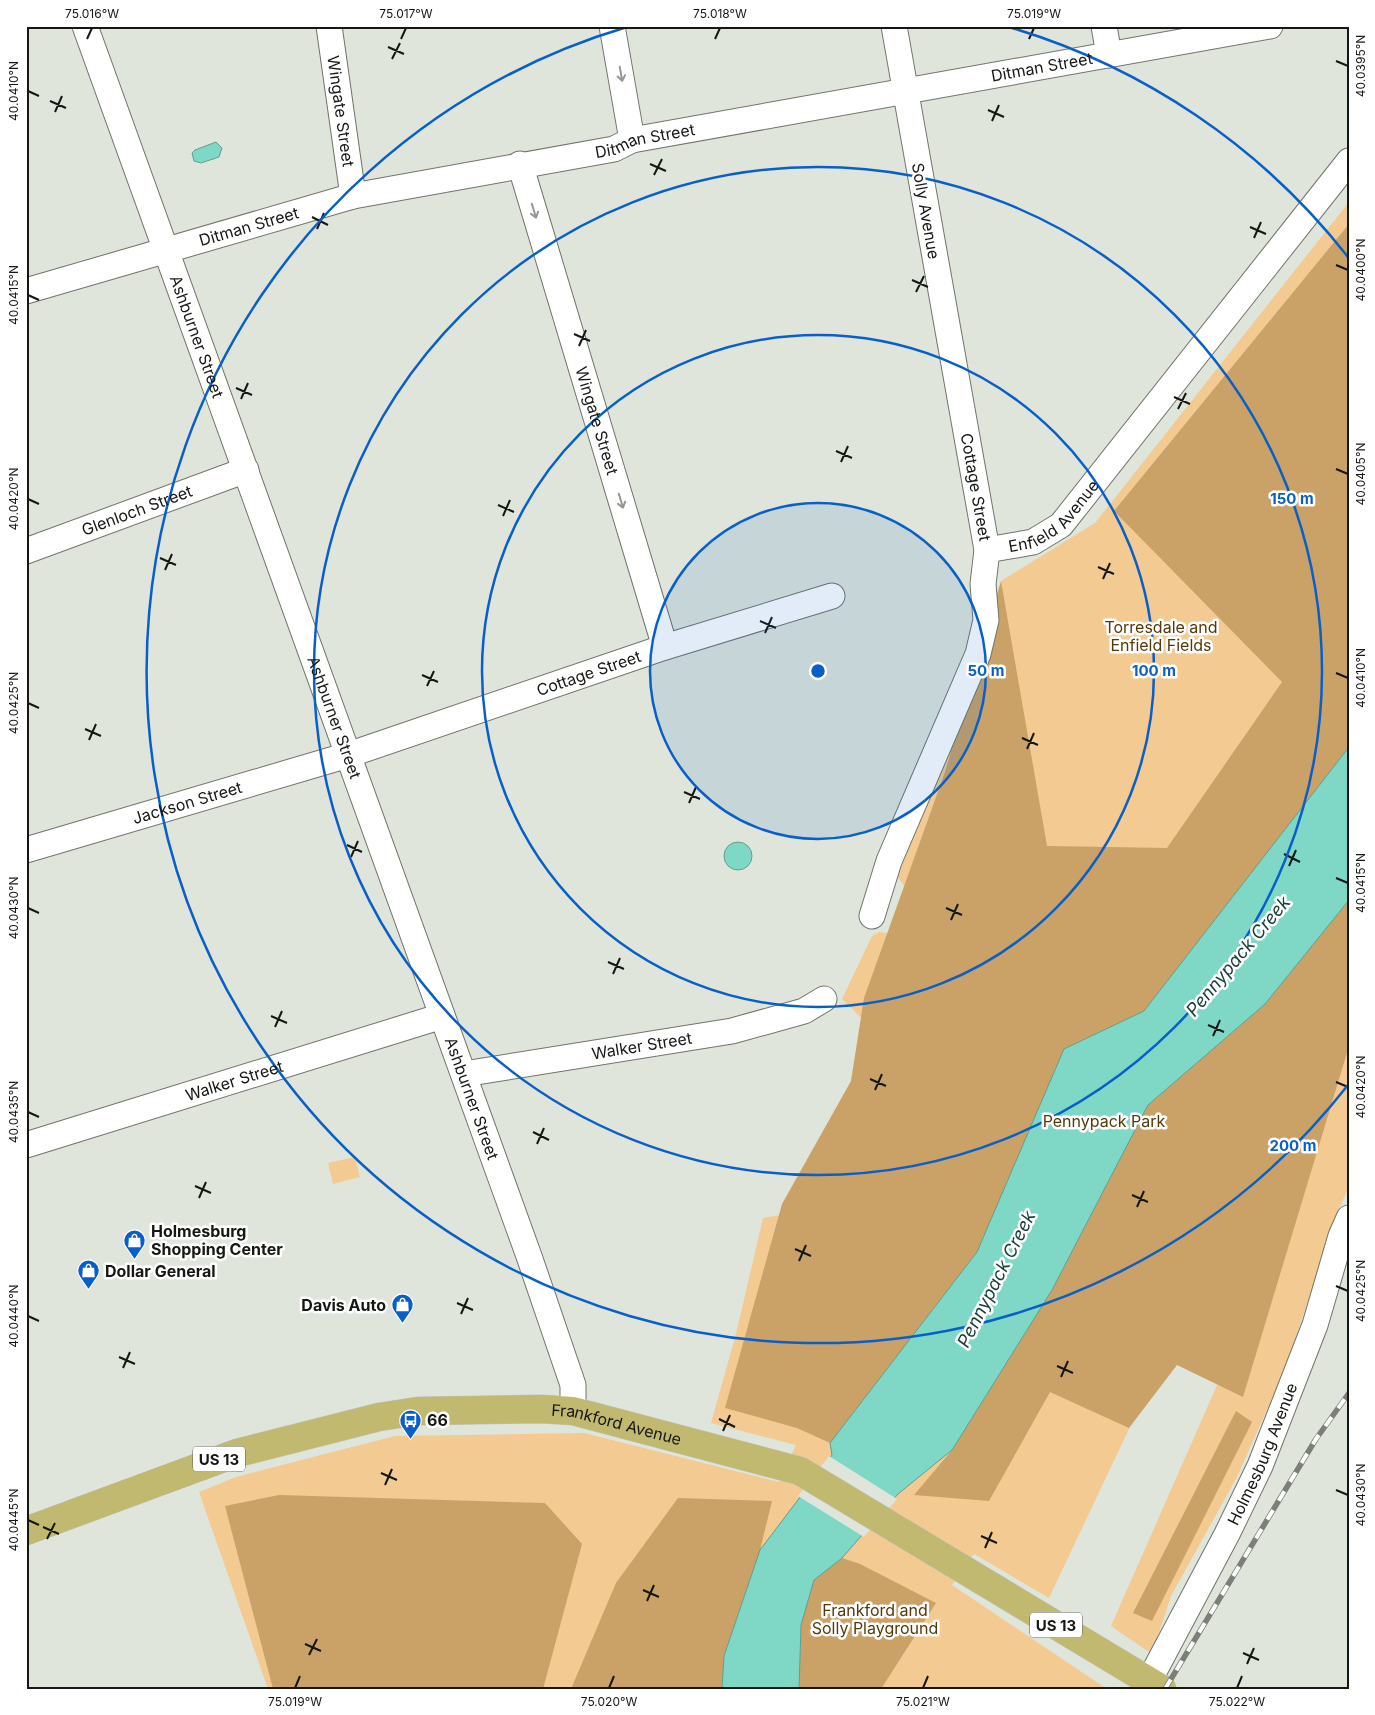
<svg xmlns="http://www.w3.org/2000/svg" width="1375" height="1715" font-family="Inter,sans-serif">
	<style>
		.green { fill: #f2ca92 }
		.forest { fill: #caa167 }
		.water { fill: #7fd8c6; stroke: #5f9e90 }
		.pier { fill: #e0e5db }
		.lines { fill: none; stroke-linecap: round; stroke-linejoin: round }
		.minor-casing { stroke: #70746b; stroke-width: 27 }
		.major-casing { stroke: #c2c3c2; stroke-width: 29 }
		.minor { stroke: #fff; stroke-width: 25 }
		.major { stroke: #c2b970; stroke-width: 28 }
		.rail-casing { stroke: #7c7f78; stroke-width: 5.5 }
		.rail { stroke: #fff; stroke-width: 4; stroke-dasharray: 11; stroke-linecap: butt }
		.oneway { stroke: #969795 }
		.ticks { fill: none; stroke: #151713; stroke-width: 2 }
		.ring { fill: none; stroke: #095fc9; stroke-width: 2.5 }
		.labels { text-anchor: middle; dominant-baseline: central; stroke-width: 5; stroke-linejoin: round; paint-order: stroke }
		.shield { fill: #fff; stroke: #5b5d5a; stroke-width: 1 }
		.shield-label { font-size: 15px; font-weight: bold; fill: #151713 }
		.street-label { font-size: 16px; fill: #151713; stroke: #fff }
		.park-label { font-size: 16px; fill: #553909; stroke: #fff }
		.poi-label { font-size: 16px; font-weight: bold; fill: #151713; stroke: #fff; text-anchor: start }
		.water-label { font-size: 18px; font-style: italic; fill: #143e36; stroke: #fff }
		.centre { fill: #095fc9; stroke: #fff; stroke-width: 2.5 }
		.ring-label { font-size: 15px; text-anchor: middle; font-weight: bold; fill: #095fc9; stroke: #fff; stroke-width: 5; stroke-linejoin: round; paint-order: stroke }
		.neatline { fill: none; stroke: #151713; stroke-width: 2 }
		.ticks-label { font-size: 12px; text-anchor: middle; fill: #151713 }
	</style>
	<rect width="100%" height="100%" fill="#e0e5db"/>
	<g class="green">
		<path d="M 1349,202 L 1349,879 L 1283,959 L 1349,1004 L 1349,1187 L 1339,1209 L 1284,1372 L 1236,1479 L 1171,1596 L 1152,1654 L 1111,1626 L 1218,1383 L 1164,1355 L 1049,1598 L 974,1554 L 952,1585 L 1107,1689 L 268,1689 L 199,1492 L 236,1477 L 395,1436 L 584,1433 L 779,1482 L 796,1445 L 711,1423 L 736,1334 L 763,1218 L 804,1211 L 878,1034 L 842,999 L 872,936 L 879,932 L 892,934 L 905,887 L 897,876 L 1002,586 L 1001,581 L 1095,523 Z"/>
		<path d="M 355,1157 L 360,1177 L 333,1184 L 328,1163 Z"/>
	</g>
	<g class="forest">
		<path d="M 1349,224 L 1349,747 L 1144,1011 L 1064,1049 L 977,1252 L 830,1443 L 797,1428 L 725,1408 L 782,1204 L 851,1081 L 864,998 L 945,772 L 1001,581 L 1047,846 L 1167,848 L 1282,682 L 1114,511 Z"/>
		<path d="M 1349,900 L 1349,1046 L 1243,1397 L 1177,1365 L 1129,1428 L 1050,1392 L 989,1501 L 914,1495 L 952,1450 L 1052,1290 L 1148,1105 L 1265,1004 Z"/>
		<path d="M 1236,1411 L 1252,1422 L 1152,1621 L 1133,1613 Z"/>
		<path d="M 279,1495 L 545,1503 L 582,1544 L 543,1689 L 273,1689 L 225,1506 Z"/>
		<path d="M 678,1498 L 772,1501 L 760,1550 L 724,1656 L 722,1689 L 571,1689 L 616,1583 Z"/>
		<path d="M 842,1558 L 860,1564 L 936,1603 L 881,1689 L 799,1689 L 801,1625 L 814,1580 Z"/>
	</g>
	<g class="water">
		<path d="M 216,142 L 222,148 L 219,157 L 201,163 L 194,161 L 192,153 L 195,150 Z"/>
		<path d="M 1349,747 L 1349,900 L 1265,1004 L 1148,1105 L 1052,1290 L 952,1450 L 898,1494 L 842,1558 L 814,1580 L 801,1625 L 799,1689 L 722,1689 L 724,1656 L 760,1550 L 832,1455 L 830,1443 L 977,1252 L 1064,1049 L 1144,1011 Z"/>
		<circle cx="738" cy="856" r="14"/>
	</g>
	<path class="pier" d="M 829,1456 L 897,1499 L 864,1537 L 798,1496 Z"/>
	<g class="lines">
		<defs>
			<g id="minor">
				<path id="s1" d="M 85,26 L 530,1259 L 573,1385 L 573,1411"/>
				<path id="s2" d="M 329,26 L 353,196"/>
				<path d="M 612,26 L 632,140"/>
				<path d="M 1104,26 L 1109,55"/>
				<path id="s3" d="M 520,164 L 665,647"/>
				<path id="s4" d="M 26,291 L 353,196 L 614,149 L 632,140 L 1270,26"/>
				<path id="s5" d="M 987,550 L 1033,542 L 1061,525 L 1349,161"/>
				<path id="s6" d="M 26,551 L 246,470"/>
				<path id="s7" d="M 26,850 L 348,755 L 665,647 L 832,596"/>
				<path d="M 872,916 L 889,861 L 978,654 L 986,620 L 983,584 L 987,550 L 894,26"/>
				<path id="s8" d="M 464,1074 L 732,1031 L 804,1011 L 824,999"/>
				<path id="s9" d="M 26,1145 L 442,1016"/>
				<path id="s10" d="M 1149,1681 L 1227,1534 L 1260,1466 L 1315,1325 L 1341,1236 L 1349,1218"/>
			</g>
			<g id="major">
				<path id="s11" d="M 26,1531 L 237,1453 L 379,1417 L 418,1411 L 541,1409 L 573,1411 L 800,1471 L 1162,1689"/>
			</g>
		</defs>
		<use href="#minor" class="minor-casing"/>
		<use href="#major" class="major-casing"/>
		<use href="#minor" class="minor"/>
		<use href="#major" class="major"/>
		<defs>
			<path id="rail" d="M 1165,1689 L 1316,1439 L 1349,1393"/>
		</defs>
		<use href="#rail" class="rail-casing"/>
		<use href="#rail" class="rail"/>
	</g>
	<defs><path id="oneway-shaft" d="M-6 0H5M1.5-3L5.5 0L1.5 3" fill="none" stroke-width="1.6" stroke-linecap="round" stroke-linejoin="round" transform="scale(1.25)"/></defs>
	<g class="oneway">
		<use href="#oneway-shaft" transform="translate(621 74) rotate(80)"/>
		<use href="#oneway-shaft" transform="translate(534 211) rotate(73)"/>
		<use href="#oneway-shaft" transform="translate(621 501) rotate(73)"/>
	</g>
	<path class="ticks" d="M 87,39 L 92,28M 401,39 L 406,28M 715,39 L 720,28M 1029,39 L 1034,28M 388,47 L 404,54M 392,59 L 400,43M 1336,61 L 1348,66M 28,91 L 39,96M 50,101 L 66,108M 988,110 L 1004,117M 55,112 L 62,96M 992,121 L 999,105M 650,164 L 666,171M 654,175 L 662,159M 312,217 L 328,225M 1250,227 L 1266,234M 317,229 L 324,213M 1254,238 L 1261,222M 1336,265 L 1348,270M 912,280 L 928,287M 916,292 L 924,276M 28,295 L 39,300M 574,334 L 590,341M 579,346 L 586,330M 236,388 L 252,395M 1174,397 L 1190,404M 241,399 L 248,383M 1178,409 L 1186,393M 836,451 L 852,458M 841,462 L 848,446M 1336,469 L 1348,474M 28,499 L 39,504M 498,505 L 514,512M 503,516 L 510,500M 160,558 L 176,565M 1098,567 L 1114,574M 165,570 L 172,554M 1103,579 L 1110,563M 760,621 L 776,628M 765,633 L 772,617M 1336,673 L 1348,678M 422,675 L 438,682M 427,686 L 434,671M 28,703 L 39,708M 85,729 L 101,736M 1022,738 L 1038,745M 89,740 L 96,724M 1027,749 L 1034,733M 684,792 L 700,799M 689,803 L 696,787M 347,845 L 362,852M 1284,854 L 1300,862M 351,857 L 358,841M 1289,866 L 1296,850M 1336,878 L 1348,883M 28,908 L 39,913M 946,908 L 962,915M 951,920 L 958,904M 608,962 L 624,969M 613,974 L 620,958M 271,1016 L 287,1023M 1208,1025 L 1224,1032M 275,1027 L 282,1011M 1213,1036 L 1220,1020M 870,1079 L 886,1086M 1336,1082 L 1348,1087M 875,1090 L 882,1074M 28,1112 L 39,1117M 533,1132 L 549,1140M 537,1144 L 544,1128M 195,1186 L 211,1193M 1132,1195 L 1148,1202M 199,1198 L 206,1182M 1137,1207 L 1144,1191M 795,1249 L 811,1256M 799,1261 L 806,1245M 1336,1286 L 1348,1291M 457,1303 L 473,1310M 461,1314 L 468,1298M 28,1316 L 39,1321M 119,1357 L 135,1364M 1057,1366 L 1073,1373M 123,1368 L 130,1352M 1061,1377 L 1068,1361M 719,1419 L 735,1427M 723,1431 L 730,1415M 381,1473 L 397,1480M 385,1485 L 392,1469M 1336,1490 L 1348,1495M 28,1520 L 39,1525M 43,1527 L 59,1534M 981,1536 L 997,1543M 47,1539 L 55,1523M 985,1548 L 992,1532M 643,1590 L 659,1597M 647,1601 L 654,1585M 305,1644 L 321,1651M 1243,1653 L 1259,1660M 309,1655 L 317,1639M 1247,1664 L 1254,1648M 295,1688 L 300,1676M 609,1688 L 614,1676M 923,1688 L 928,1676M 1237,1688 L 1242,1676"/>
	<circle cx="818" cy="671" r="168" fill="#095fc9" fill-opacity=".12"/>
	<g class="ring">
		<circle cx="818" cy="671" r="168"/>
		<circle cx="818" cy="671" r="336"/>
		<circle cx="818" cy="671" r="504"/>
		<path d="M1348 1085A672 672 0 1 1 627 27M1009 27A672 672 0 0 1 1348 257"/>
	</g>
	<defs>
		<symbol id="shop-pin" viewBox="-11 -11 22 30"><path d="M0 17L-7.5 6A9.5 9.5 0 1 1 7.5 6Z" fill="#095fc9" stroke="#fff"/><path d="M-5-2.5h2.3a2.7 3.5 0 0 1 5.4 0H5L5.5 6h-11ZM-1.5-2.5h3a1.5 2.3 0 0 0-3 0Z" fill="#fff"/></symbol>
		<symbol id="bus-pin" viewBox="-11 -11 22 30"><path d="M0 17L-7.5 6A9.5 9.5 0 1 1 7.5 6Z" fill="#095fc9" stroke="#fff"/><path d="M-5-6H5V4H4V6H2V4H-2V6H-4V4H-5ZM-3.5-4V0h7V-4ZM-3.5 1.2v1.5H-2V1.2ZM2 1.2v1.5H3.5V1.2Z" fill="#fff"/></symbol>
	</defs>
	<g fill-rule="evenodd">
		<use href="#shop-pin" x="122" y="1228" width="25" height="34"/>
		<use href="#shop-pin" x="76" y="1258" width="25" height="34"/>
		<use href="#shop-pin" x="390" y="1292" width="25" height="34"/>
		<use href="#bus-pin" x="398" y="1408" width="25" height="34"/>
	</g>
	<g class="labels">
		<g class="shield">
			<rect x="193" y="1446.5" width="52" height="25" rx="4"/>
			<rect x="1030" y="1612.5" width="52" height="25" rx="4"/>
		</g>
		<g class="shield-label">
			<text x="219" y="1459">US 13</text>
			<text x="1056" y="1625">US 13</text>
		</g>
		<g class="street-label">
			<text stroke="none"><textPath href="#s4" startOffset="1042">Ditman Street</textPath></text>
			<text stroke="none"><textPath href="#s2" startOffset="86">Wingate Street</textPath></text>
			<text stroke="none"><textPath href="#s4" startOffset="638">Ditman Street</textPath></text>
			<text transform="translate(926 211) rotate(80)">Solly Avenue</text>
			<text stroke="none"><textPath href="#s4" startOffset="232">Ditman Street</textPath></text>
			<text stroke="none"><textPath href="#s1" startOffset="330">Ashburner Street</textPath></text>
			<text stroke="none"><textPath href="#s3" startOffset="268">Wingate Street</textPath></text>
			<text transform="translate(976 487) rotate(80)">Cottage Street</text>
			<text stroke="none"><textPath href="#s6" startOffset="118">Glenloch Street</textPath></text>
			<text stroke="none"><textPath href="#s5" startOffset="78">Enfield Avenue</textPath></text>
			<text stroke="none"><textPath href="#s7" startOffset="590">Cottage Street</textPath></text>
			<text stroke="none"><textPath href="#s1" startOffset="735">Ashburner Street</textPath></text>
			<text stroke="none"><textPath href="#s7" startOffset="168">Jackson Street</textPath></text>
			<text stroke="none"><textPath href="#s8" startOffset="180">Walker Street</textPath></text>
			<text stroke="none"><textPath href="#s9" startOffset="218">Walker Street</textPath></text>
			<text stroke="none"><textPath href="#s1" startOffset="1140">Ashburner Street</textPath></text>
			<text stroke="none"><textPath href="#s11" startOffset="611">Frankford Avenue</textPath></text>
			<text stroke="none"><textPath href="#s10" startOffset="254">Holmesburg Avenue</textPath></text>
		</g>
		<g class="park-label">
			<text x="1161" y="627">Torresdale and<tspan x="1161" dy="18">Enfield Fields</tspan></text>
			<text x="1104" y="1121">Pennypack Park</text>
			<text x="875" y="1610">Frankford and<tspan x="875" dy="18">Solly Playground</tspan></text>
		</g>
		<g class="poi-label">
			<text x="151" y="1231">Holmesburg<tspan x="151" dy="18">Shopping Center</tspan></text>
			<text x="105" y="1271">Dollar General</text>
			<text x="386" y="1305" text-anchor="end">Davis Auto</text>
			<text x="427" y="1420">66</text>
		</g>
		<g class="water-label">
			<text transform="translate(1238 956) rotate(-50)">Pennypack Creek</text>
			<text transform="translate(996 1279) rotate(-63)">Pennypack Creek</text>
		</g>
	</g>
	<circle cx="818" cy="671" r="8" class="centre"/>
	<g class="ring-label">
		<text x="1292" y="504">150 m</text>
		<text x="986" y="676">50 m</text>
		<text x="1154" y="676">100 m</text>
		<text x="1293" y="1151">200 m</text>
	</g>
	<rect width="1375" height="1715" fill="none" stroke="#ffffff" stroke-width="55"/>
	<rect x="28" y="28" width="1320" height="1660" class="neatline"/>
	<g class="ticks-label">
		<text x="92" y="18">75.016°W</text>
		<text x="406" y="18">75.017°W</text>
		<text x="720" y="18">75.018°W</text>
		<text x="1034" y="18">75.019°W</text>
		<text transform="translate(1361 66) rotate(-90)" y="4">40.0395°N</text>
		<text transform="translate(14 91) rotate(-90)" y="4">40.0410°N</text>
		<text transform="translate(1361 270) rotate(-90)" y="4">40.0400°N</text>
		<text transform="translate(14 295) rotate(-90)" y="4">40.0415°N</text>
		<text transform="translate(1361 474) rotate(-90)" y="4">40.0405°N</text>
		<text transform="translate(14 499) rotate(-90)" y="4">40.0420°N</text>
		<text transform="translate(1361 678) rotate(-90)" y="4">40.0410°N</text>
		<text transform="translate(14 703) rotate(-90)" y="4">40.0425°N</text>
		<text transform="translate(1361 883) rotate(-90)" y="4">40.0415°N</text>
		<text transform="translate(14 908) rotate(-90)" y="4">40.0430°N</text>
		<text transform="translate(1361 1087) rotate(-90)" y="4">40.0420°N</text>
		<text transform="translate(14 1112) rotate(-90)" y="4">40.0435°N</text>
		<text transform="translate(1361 1291) rotate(-90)" y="4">40.0425°N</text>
		<text transform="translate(14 1316) rotate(-90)" y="4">40.0440°N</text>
		<text transform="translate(1361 1495) rotate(-90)" y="4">40.0430°N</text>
		<text transform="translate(14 1520) rotate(-90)" y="4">40.0445°N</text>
		<text x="295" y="1706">75.019°W</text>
		<text x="609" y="1706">75.020°W</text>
		<text x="923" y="1706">75.021°W</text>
		<text x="1237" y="1706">75.022°W</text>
	</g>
</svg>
